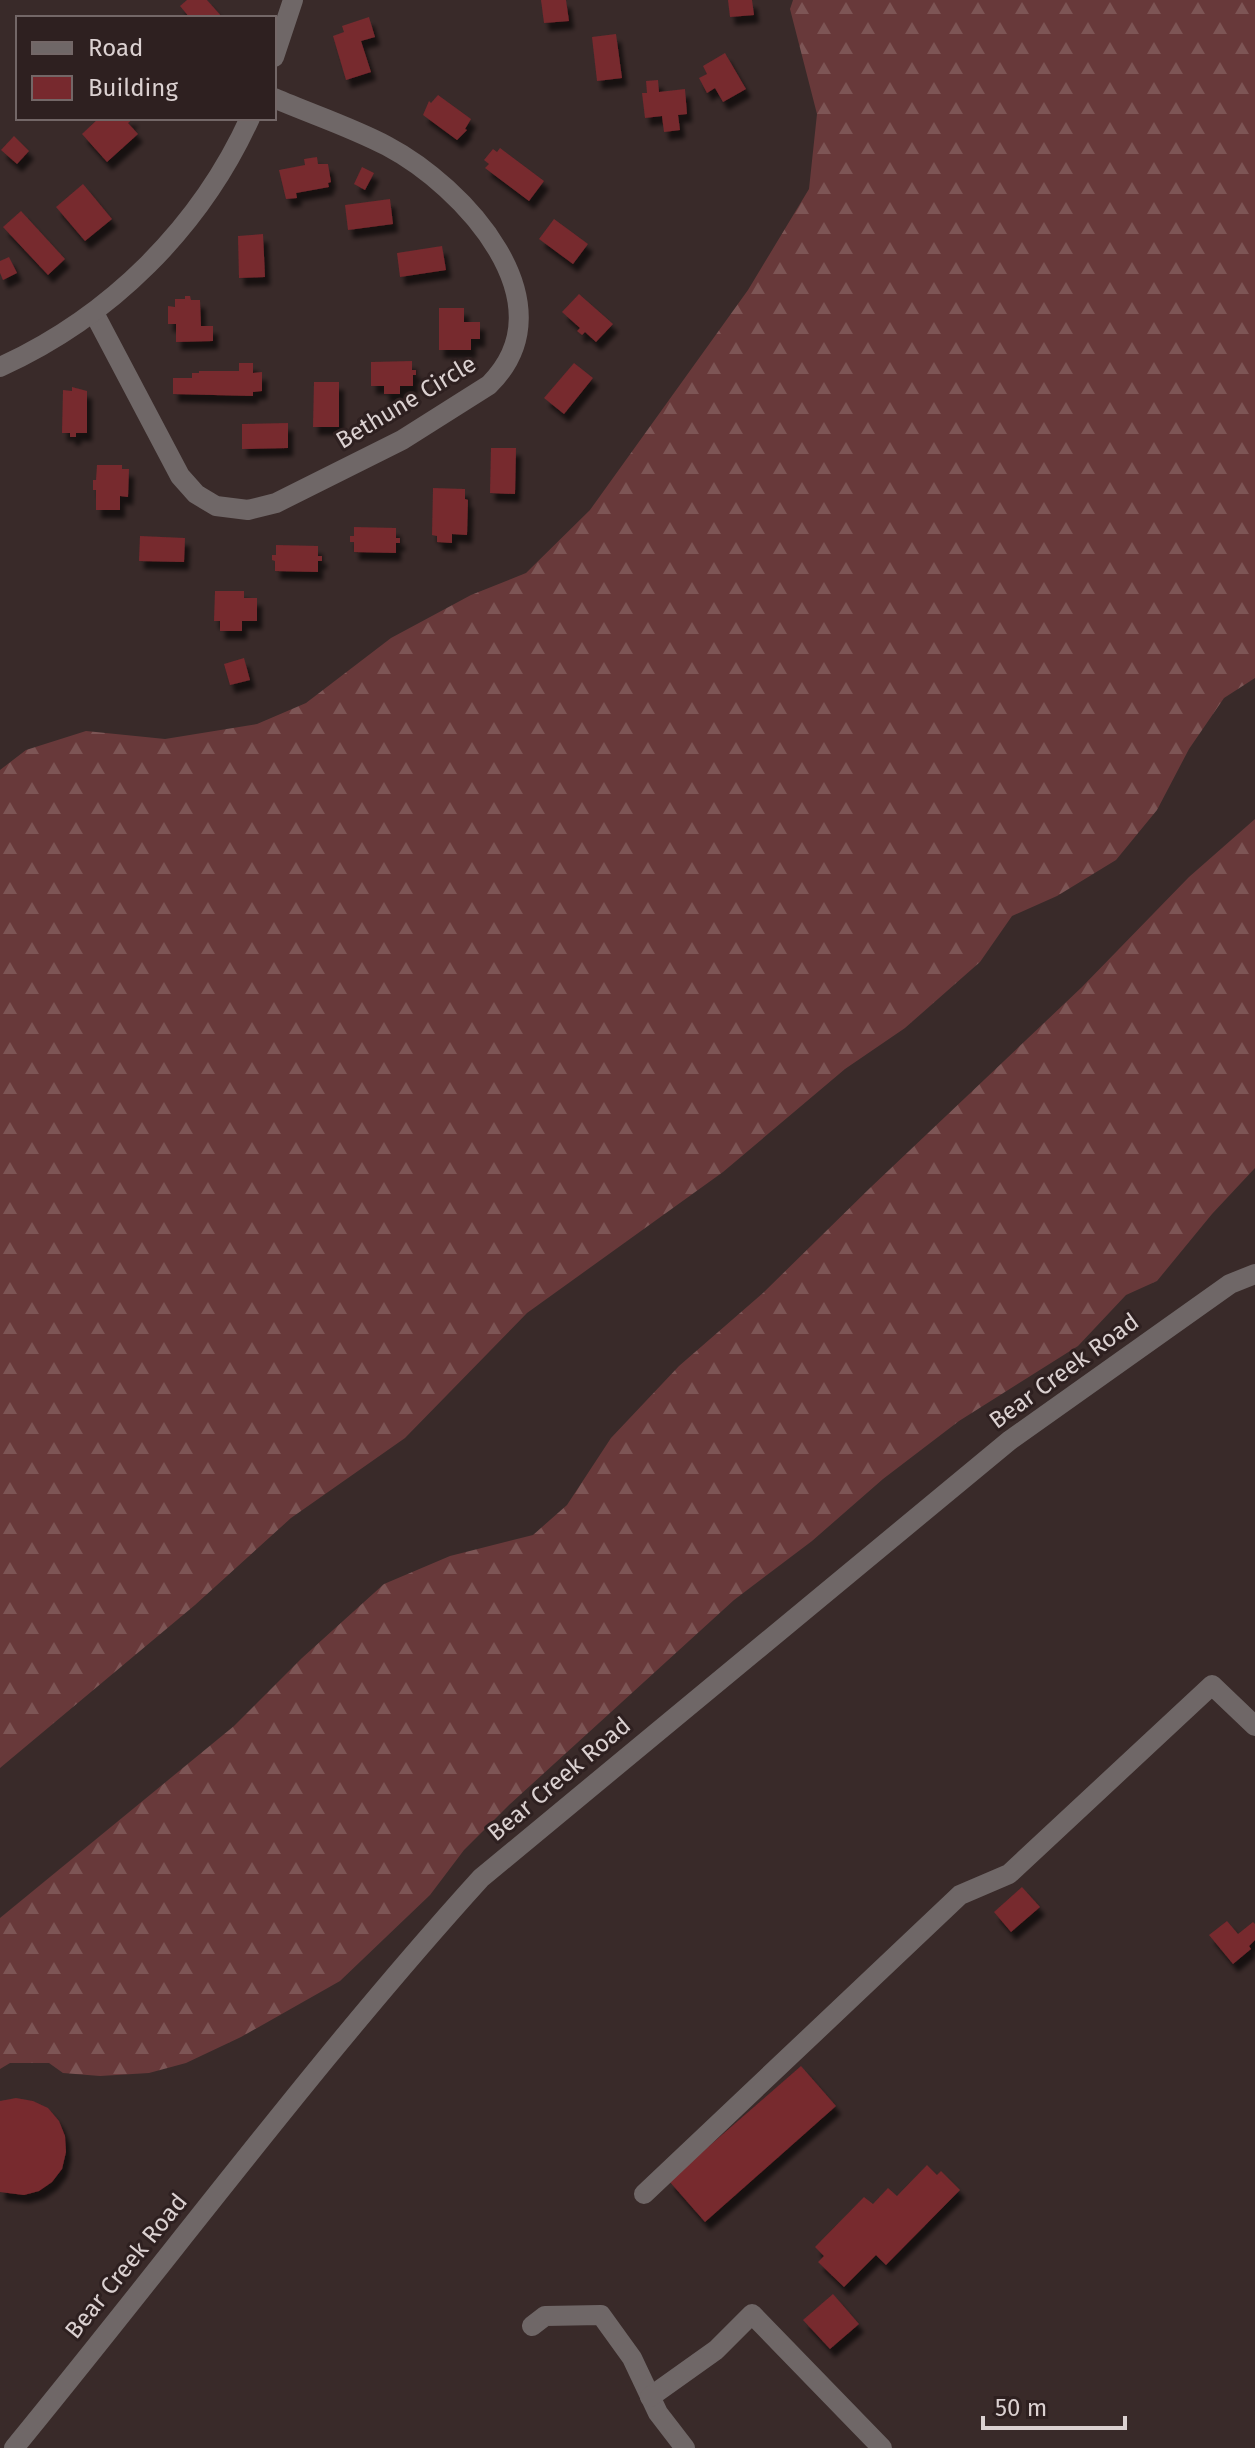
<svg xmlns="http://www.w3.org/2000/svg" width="1255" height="2448" font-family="'Fira Sans',sans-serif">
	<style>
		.forest { fill: url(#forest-firs) }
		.building { fill: #77292e; filter: url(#shadow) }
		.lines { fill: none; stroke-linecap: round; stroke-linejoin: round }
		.minor { stroke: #6f6767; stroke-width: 20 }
		.labels { text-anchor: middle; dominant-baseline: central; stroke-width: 6; stroke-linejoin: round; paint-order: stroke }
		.street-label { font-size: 24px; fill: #dbd1d1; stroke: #2e2020 }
	</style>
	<defs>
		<pattern id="forest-firs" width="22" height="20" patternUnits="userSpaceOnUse" patternTransform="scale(2)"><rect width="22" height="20" fill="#68393a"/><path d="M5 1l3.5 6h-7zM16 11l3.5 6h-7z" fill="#7d5555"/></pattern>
		<filter id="shadow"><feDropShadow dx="5" dy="8" stdDeviation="2" flood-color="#0009"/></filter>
	</defs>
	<rect width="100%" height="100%" fill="#392a29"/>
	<g class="forest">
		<path d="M 793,0 L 1255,0 L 1255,678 L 1224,698 L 1189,749 L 1157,810 L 1116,860 L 1057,896 L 1012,916 L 980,962 L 905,1028 L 845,1069 L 723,1172 L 527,1313 L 405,1438 L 291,1518 L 195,1605 L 0,1768 L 0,770 L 26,750 L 86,731 L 165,739 L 257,724 L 306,703 L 391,638 L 471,595 L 526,573 L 590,510 L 748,290 L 809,189 L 817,114 L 790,9 Z"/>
		<path d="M 1255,819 L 1255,1168 L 1212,1214 L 1157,1281 L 1126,1295 L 1078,1346 L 959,1421 L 883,1479 L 812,1541 L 734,1600 L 509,1805 L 464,1850 L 430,1895 L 340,1981 L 241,2037 L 186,2063 L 149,2073 L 100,2076 L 63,2073 L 49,2063 L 10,2063 L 0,2069 L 0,1918 L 234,1726 L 302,1658 L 384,1584 L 450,1556 L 533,1535 L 567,1505 L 611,1438 L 679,1366 L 763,1293 L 870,1188 L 1082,987 L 1189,877 Z"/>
	</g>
	<g class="building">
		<path d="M 187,0 L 207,0 L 223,18 L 190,18 L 180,6 Z"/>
		<path d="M 541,0 L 566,0 L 569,21 L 544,23 Z"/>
		<path d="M 728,0 L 752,0 L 754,15 L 730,17 Z"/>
		<path d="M 369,17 L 375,37 L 361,41 L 371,72 L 346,80 L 333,36 L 344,32 L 342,26 Z"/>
		<path d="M 616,34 L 622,78 L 597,81 L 592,37 Z"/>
		<path d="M 725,53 L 746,89 L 723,102 L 715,88 L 707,93 L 699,78 L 707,74 L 703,66 Z"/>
		<path d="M 658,80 L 659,92 L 685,89 L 687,114 L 678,115 L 680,130 L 664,132 L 662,116 L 645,118 L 642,93 L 647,93 L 646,81 Z"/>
		<path d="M 438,95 L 471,119 L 465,129 L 467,130 L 457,140 L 423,115 L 429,101 L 431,103 Z"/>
		<path d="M 99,118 L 134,118 L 128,123 L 138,134 L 107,162 L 82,134 Z"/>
		<path d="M 14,136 L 29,151 L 17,164 L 1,150 Z"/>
		<path d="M 500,148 L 544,181 L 529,201 L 485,168 L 489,164 L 484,160 L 493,149 L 497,152 Z"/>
		<path d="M 317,157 L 318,164 L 328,164 L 331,182 L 328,183 L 329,187 L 296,193 L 297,198 L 286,199 L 279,170 L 305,165 L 304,159 Z"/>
		<path d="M 362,167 L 374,173 L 365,190 L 354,184 Z"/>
		<path d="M 83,184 L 112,219 L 85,241 L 56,207 Z"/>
		<path d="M 390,199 L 393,224 L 348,230 L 345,205 Z"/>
		<path d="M 21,211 L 65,259 L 48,275 L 3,227 Z"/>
		<path d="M 554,219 L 588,244 L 573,264 L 539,239 Z"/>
		<path d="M 263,234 L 265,277 L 239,278 L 238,236 Z"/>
		<path d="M 442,246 L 446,270 L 400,277 L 397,253 Z"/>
		<path d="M 9,257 L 17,273 L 3,280 L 0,273 L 0,261 Z"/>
		<path d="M 579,294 L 613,324 L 596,342 L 585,332 L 582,335 L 577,331 L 580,328 L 562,312 Z"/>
		<path d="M 185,296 L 190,296 L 191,300 L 200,300 L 201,326 L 213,326 L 213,341 L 176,342 L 176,324 L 168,324 L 168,306 L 175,307 L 175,299 L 185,299 Z"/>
		<path d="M 439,308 L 464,308 L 464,322 L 480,322 L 480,339 L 471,339 L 471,350 L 439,350 Z"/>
		<path d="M 412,361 L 412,370 L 416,370 L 416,375 L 413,375 L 413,386 L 400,386 L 400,394 L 384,394 L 384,386 L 371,386 L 371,362 Z"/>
		<path d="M 239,363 L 253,363 L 253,373 L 262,372 L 262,391 L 253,392 L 253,396 L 173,394 L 173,378 L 192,378 L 192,373 L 199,373 L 199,371 L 239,371 Z"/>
		<path d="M 574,363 L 593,378 L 564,414 L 544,398 Z"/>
		<path d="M 314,382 L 339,382 L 339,427 L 313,427 Z"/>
		<path d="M 72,387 L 87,391 L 87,433 L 76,433 L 76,437 L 70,437 L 70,433 L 62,433 L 63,390 L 72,391 Z"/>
		<path d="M 288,423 L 288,448 L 242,449 L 242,424 Z"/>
		<path d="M 491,448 L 516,448 L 515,494 L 490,493 Z"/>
		<path d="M 97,465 L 122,465 L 122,469 L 129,469 L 128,497 L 120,496 L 120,510 L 96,510 L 96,490 L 93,490 L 93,480 L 96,480 Z"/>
		<path d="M 433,488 L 465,489 L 465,499 L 468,500 L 467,535 L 452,534 L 452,543 L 437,542 L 437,536 L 432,535 Z"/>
		<path d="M 354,527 L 396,528 L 396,538 L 400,538 L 400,543 L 396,543 L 396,553 L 354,552 L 354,542 L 350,542 L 350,536 L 354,536 Z"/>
		<path d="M 140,536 L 185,538 L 184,562 L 139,561 Z"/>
		<path d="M 276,545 L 318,546 L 318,556 L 322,556 L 322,561 L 318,561 L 318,572 L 275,571 L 275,561 L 272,560 L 272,555 L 276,555 Z"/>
		<path d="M 215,591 L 244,591 L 244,598 L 257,598 L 257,621 L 242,621 L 242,631 L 220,631 L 220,621 L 214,621 Z"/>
		<path d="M 244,658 L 250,680 L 230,685 L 224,664 Z"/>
		<path d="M 1022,1887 L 1040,1907 L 1011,1932 L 994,1912 Z"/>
		<path d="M 1227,1921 L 1238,1934 L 1253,1922 L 1255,1924 L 1255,1940 L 1249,1946 L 1251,1949 L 1233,1964 L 1209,1935 Z"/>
		<path d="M 801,2066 L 836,2106 L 705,2222 L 669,2181 Z"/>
		<path d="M 16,2098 L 33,2101 L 48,2108 L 59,2121 L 65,2136 L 66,2152 L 62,2169 L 52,2182 L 39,2191 L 24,2195 L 0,2192 L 0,2101 Z"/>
		<path d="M 927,2165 L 937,2175 L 941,2171 L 960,2190 L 886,2265 L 876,2255 L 844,2287 L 818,2262 L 824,2256 L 815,2247 L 864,2197 L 873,2204 L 888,2188 L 897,2196 Z"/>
		<path d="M 833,2294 L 859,2324 L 830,2349 L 803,2320 Z"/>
	</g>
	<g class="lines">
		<g class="minor">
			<path d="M 274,57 L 293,0"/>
			<path d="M 94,313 L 180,476 L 196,494 L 216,506 L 248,510 L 276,503 L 402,440 L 489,385 C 572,303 463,186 387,146 C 351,127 311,114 274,98"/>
			<path d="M 0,367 C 110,317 200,228 250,118"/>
			<path d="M 644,2194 L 960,1895 L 1009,1874 L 1212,1685 L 1255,1726"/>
			<path d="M 532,2326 L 545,2316 L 601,2315 L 632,2358 L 658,2413 L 685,2448"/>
			<path d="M 650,2397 L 716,2350 L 752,2314 L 882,2448"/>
			<path d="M 14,2448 C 170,2258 316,2060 481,1878 L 1009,1441 L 1230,1284 L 1255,1274"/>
		</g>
	</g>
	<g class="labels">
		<g class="street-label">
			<text transform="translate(406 402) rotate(-31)">Bethune Circle</text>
			<text transform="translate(1064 1371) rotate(-36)">Bear Creek Road</text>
			<text transform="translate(559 1779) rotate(-40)">Bear Creek Road</text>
			<text transform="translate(126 2266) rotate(-51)">Bear Creek Road</text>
		</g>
	</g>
	<rect x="16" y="16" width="260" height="104" fill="#2e2020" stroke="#736767" stroke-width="2"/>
	<rect x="32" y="42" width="40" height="12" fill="#6f6767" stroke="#736767" stroke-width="2"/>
	<text x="88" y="56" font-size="24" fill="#dbd1d1">Road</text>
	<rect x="32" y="76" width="40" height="24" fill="#77292e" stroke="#736767" stroke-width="2"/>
	<text x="88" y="96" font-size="24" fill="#dbd1d1">Building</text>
	<path d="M983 2416v12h142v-12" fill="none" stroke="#dbd1d1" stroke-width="4"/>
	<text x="995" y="2416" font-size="24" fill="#dbd1d1" stroke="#2e2020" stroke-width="6" paint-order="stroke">50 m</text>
</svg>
